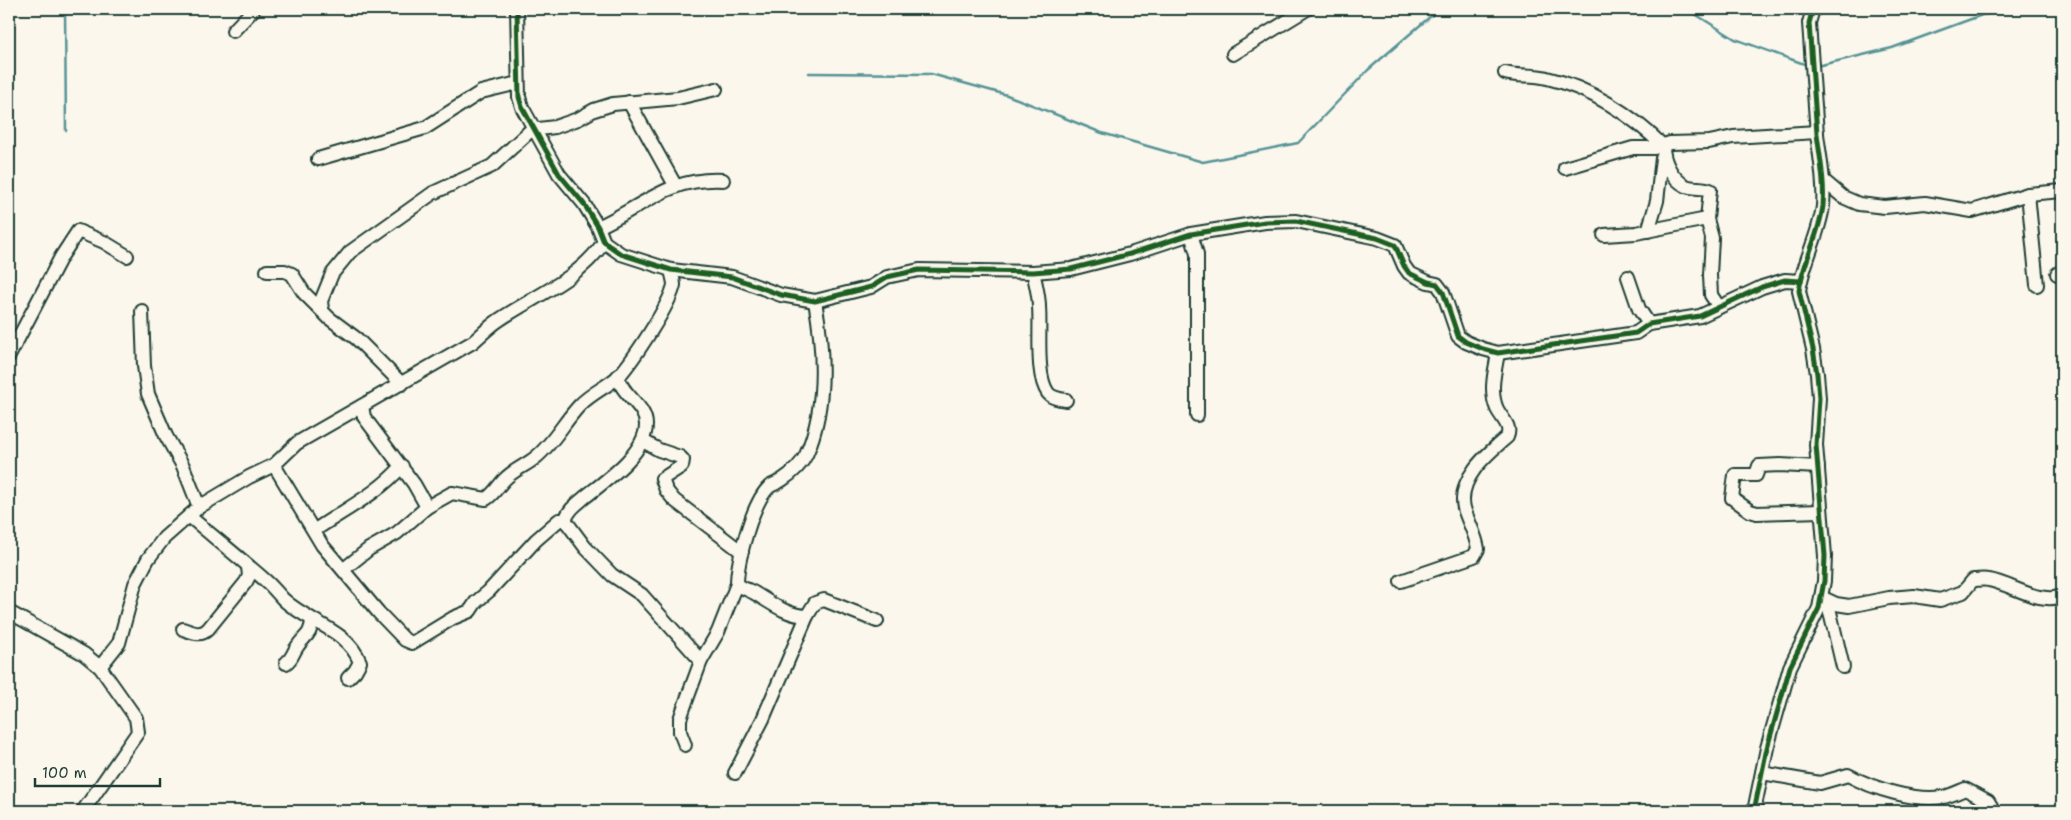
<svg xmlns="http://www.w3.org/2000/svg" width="2071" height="820" font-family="'Shantell Sans',sans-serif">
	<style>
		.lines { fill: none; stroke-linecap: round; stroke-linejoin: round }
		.stream { stroke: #579396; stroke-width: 2.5 }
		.minor-casing { stroke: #1f3d34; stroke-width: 16 }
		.minor { stroke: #fbf7ec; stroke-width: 12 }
		.cycleway-casing { stroke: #fbf7ec; stroke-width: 8 }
		.cycleway { stroke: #1b5e20; stroke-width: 5 }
	</style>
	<rect width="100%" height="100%" fill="#fbf7ec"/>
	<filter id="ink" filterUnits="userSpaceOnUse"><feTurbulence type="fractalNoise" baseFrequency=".02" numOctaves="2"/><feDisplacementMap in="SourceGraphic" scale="10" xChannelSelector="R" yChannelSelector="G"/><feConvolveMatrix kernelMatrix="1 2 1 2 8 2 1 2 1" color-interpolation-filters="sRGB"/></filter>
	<g filter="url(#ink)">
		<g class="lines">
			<g class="stream">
				<path d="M 65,9 L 66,131"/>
				<path d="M 1687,9 L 1735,39 L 1807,65"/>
				<path d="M 1817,66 L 1892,48 L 1982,15 L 2019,9"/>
				<path d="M 809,73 L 931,74 L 1007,95 L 1102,133 L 1203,162 L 1298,143 L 1368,70 L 1439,9"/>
			</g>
			<defs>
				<g id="minor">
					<path d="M 517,9 L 519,97 L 522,107 L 559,174 L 584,204 L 598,227 L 604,242 L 621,254 L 671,270 L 732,277 L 781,295 L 815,301 L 871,287 L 887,277 L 919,270 L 1033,272 L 1071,269 L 1130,254 L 1191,234 L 1265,222 L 1296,221 L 1377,238 L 1395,245 L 1404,266 L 1409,273 L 1428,282 L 1437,284 L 1443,292 L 1458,336 L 1466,342 L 1483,349 L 1498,353 L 1636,333 L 1649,324 L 1700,316 L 1762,287 L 1785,280 L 1801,281"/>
					<path d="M 233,31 L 254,9"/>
					<path d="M 1233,54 L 1307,9"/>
					<path d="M 1505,73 C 1518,77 1533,74 1547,78 C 1590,88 1632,115 1663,146 C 1663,161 1672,179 1686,186 C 1693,189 1703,187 1710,190 L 1707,219 L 1712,238 L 1710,275 L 1711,295 L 1719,307"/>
					<path d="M 629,102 L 675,185"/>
					<path d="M 318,159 L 425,128 L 481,92 L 518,83"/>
					<path d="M 1565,168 L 1633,148 L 1654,148 L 1670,143 L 1709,142 L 1733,137 L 1817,132"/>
					<path d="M 1823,180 L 1843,197 L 1859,204 L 1885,207 L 1925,203 L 1972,211 L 2028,194 L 2062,191"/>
					<path d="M 2028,194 L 2037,285"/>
					<path d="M 598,227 C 644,206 669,177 723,180"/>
					<path d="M 1648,231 L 1657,201 L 1662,158"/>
					<path d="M 1191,234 L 1197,254 L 1197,415"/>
					<path d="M 1604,235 L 1636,233 L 1707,219"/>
					<path d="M 267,271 L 285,271 L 292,274 L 304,293 L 329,318 L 357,339 L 402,384"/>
					<path d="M 1033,272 C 1036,284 1039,296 1039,307 C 1041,329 1035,375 1048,393 C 1052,398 1059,399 1066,400"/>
					<path d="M 2057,274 L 2062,271"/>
					<path d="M 1628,277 L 1639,309 L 1649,324"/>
					<path d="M 815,301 C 824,351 827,408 806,455 C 801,465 791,474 782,480 C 778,483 773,484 769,487 C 752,503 737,562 737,584 C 743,589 750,590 756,594 C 771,603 788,616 807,616 L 815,603 L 824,600 L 877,621"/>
					<path d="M 322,310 L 321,301 L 332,274 L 350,252 L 433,193 L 492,166 L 531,130 L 555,127 L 578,119 L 594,110 L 613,104 L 678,98 L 716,89"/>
					<path d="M 142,311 L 144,366 L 148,394 L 166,436 L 183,466 L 199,507"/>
					<path d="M 9,356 L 61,257 L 78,231 L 104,242 L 127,256"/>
					<path d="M 618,376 C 621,395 646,405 646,425 C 646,453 605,481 585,497 C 577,504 569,509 565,520 L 585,547 L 612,575 L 642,595 L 701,661"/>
					<path d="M 362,406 L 364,417 L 414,484 L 427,507"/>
					<path d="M 643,441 L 659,450 L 680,457 L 683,460 L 682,466 L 662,479 L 666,490 L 674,500 L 742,552"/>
					<path d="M 274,465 L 322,545 L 379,613 L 405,640 L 412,643 L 453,618 L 470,611 L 476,602 L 489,591 L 536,540 L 559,520 L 565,520"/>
					<path d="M 1818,467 L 1780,465 L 1759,466 L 1756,475 L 1735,475 L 1732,498 L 1750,511 L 1757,513 L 1821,511"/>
					<path d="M 189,516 C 215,538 241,559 266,581 C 273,587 278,594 284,600 C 309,623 347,629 360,662 L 355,671 L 348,678"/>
					<path d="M 315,530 C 344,510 379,493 402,466"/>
					<path d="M 344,569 L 369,549 L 397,533 L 427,507 L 452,493 L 486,499 C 494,494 498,486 504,480 C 513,470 525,466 535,458 C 553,444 564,422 579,406 C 591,393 607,387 619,376 C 633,360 670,305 674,285 C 674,281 672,275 671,270"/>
					<path d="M 1401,581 L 1474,556 L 1478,549 C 1476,535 1468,522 1464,508 C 1457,479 1487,454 1507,437 C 1512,426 1502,419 1497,409 C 1489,391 1495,371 1498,353"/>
					<path d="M 1821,597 L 1836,604 L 1849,606 L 1889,598 L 1914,596 L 1940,600 L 1963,592 L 1973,580 C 1978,580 1984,579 1989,580 C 2012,584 2039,605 2062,596"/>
					<path d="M 1822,599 L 1829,608 L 1843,667"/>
					<path d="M 9,612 L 84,654 L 100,667 L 119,643 L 135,584 L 148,559 L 164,538 L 199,507 L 249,477 L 274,465 L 297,443 L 473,342 C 481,335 490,326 499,320 C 536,295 578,280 604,242"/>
					<path d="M 183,629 C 192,632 200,637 208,629 L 246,582 L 249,576 L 248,567"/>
					<path d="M 286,663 C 293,658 292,654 297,647 C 304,636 311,636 312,620"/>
					<path d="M 685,745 L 680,732 L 680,719 L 687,699 L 701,661 L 718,632 L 737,584"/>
					<path d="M 735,773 L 763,719 L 807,616"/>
					<path d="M 1762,773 L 1820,783 L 1848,775 C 1872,788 1915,802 1943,797 C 1950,796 1958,792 1965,789 L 1988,801 L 1994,811"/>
					<path d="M 83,811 L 138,732 L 136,718 L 100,667"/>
					<path d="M 1754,811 L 1767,748 L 1790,667 L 1819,608 L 1824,581 L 1825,556 L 1816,445 L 1819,398 L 1817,374 L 1813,349 L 1799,291 C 1803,262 1819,236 1823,206 C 1825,182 1820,158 1817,134 C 1814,97 1812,60 1809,23 L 1813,9"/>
				</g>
			</defs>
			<use href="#minor" class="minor-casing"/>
			<use href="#minor" class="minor"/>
			<defs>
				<g id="cycleway">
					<path d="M 517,9 L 519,97 L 522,107 L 559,174 L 584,204 L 598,227 L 604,242 L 621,254 L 671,270 L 732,277 L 781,295 L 815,301 L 871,287 L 887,277 L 919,270 L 1033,272 L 1071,269 L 1130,254 L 1191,234 L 1265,222 L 1296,221 L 1377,238 L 1395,245 L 1404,266 L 1409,273 L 1428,282 L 1437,284 L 1443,292 L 1458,336 L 1466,342 L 1483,349 L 1498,353 L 1636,333 L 1649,324 L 1700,316 L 1762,287 L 1785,280 L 1801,281"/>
					<path d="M 1754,811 L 1767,748 L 1790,667 L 1819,608 L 1824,581 L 1825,556 L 1816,445 L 1819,398 L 1817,374 L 1813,349 L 1799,291 C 1803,262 1819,236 1823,206 C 1825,182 1820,158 1817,134 C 1814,97 1812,60 1809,23 L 1813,9"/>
				</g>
			</defs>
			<use href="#cycleway" class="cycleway-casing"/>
			<use href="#cycleway" class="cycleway"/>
		</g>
	</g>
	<rect width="2071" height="820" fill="none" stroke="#fbf7ec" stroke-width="30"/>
	<rect x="15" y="15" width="2041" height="790" fill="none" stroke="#1f3d34" stroke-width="2" filter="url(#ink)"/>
	<path d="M35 778v8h125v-8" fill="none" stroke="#1f3d34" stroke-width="2.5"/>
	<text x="42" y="778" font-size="15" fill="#1f3d34" stroke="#fbf7ec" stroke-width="4" paint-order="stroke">100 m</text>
</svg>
